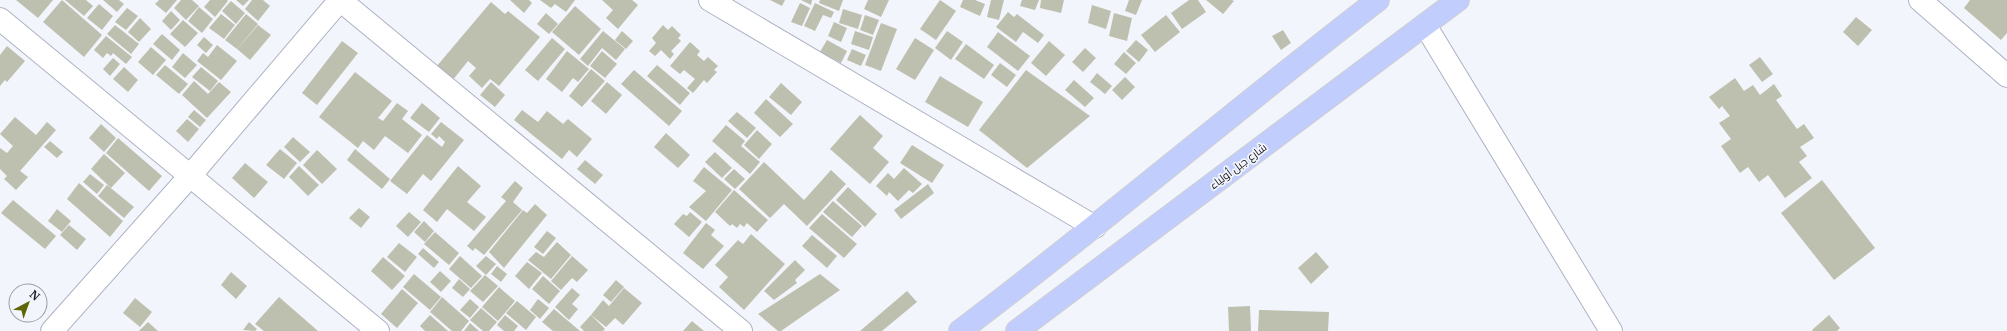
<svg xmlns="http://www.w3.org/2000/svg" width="2007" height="331" font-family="Merriweather,Cairo,serif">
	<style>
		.building { fill: #bec0af }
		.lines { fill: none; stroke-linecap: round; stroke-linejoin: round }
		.street-casing { stroke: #adb2c3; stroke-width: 24 }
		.primary-casing { stroke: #d1d1d3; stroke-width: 24 }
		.street { stroke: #fff; stroke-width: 22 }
		.primary { stroke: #c1cdfc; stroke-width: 22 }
		.labels { text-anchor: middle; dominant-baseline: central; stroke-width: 3.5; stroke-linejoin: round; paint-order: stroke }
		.street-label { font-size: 11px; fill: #1a1b21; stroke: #f3f5fc }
	</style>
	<rect width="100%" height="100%" fill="#f3f5fc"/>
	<g class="building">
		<path d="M 16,0 L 53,0 L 38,18 Z"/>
		<path d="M 62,0 L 102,35 L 84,57 L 43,22 Z"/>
		<path d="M 65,0 L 86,0 L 93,6 L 84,16 Z"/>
		<path d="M 103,0 L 119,0 L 124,4 L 117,12 Z"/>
		<path d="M 159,0 L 177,0 L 166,13 L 155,4 Z"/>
		<path d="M 181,0 L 192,0 L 199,6 L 186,20 L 174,8 Z"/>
		<path d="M 210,0 L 227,0 L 228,1 L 215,17 L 204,7 Z"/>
		<path d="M 236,0 L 249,0 L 243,6 Z"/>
		<path d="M 252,0 L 263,0 L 270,6 L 258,21 L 245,9 Z"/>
		<path d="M 510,0 L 529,0 L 532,3 L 524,13 Z"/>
		<path d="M 540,0 L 575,0 L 566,12 L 555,4 L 551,8 Z"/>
		<path d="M 602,0 L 632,0 L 638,5 L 618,29 L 606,18 L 613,10 Z"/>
		<path d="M 770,0 L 785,0 L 782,6 Z"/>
		<path d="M 801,0 L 812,0 L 811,5 Z"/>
		<path d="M 820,0 L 843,0 L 839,11 L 819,3 Z"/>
		<path d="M 868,0 L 889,0 L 881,17 L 864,9 Z"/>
		<path d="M 940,0 L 956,11 L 936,40 L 920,29 Z"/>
		<path d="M 963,0 L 975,0 L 985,4 L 980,16 L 960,7 Z"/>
		<path d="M 991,0 L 1004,0 L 999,20 L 987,17 Z"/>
		<path d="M 1022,0 L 1039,0 L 1035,10 L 1020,6 Z"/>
		<path d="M 1041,0 L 1064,0 L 1061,13 L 1040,8 Z"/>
		<path d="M 1129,0 L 1142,0 L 1136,15 L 1125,11 Z"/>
		<path d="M 1189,0 L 1198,0 L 1206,12 L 1182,29 L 1171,13 Z"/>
		<path d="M 1206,0 L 1232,0 L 1234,1 L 1223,14 Z"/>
		<path d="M 1970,0 L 2007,0 L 2007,33 L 2001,40 L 1964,8 Z"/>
		<path d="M 231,1 L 245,13 L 236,24 L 222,11 Z"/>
		<path d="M 491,2 L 505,14 L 508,11 L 540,37 L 499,86 L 490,79 L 482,88 L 469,76 L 476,68 L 468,61 L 452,81 L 436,67 Z"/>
		<path d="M 800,3 L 810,8 L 802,26 L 791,22 Z"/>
		<path d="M 815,3 L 834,12 L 831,18 L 823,15 L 815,31 L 804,26 Z"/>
		<path d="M 99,4 L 113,16 L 102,30 L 87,18 Z"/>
		<path d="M 1092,5 L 1111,11 L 1106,29 L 1088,23 Z"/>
		<path d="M 575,6 L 601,29 L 579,55 L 552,32 Z"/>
		<path d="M 199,7 L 213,19 L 202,33 L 188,21 Z"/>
		<path d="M 127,8 L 138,16 L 126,30 L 115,22 Z"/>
		<path d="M 843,9 L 862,15 L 858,29 L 839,23 Z"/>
		<path d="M 171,11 L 180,20 L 171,30 L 162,21 Z"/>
		<path d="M 1008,12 L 1014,17 L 1017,14 L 1044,35 L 1038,43 L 1023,32 L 1016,42 L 996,27 Z"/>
		<path d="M 546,13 L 558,24 L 549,34 L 537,24 Z"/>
		<path d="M 1114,13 L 1132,18 L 1127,41 L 1109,36 Z"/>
		<path d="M 221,14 L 235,25 L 224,39 L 209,28 Z"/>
		<path d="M 246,14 L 258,24 L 237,49 L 225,40 Z"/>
		<path d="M 865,15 L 879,20 L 873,35 L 860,30 Z"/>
		<path d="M 1166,15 L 1180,32 L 1155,52 L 1141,35 Z"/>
		<path d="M 1856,17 L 1872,30 L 1858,46 L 1843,32 Z"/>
		<path d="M 140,18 L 151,29 L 139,42 L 128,32 Z"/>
		<path d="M 183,20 L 198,33 L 185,47 L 170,34 Z"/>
		<path d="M 834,22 L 847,28 L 841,42 L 828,36 Z"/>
		<path d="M 881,23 L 897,29 L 881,71 L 865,65 Z"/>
		<path d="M 115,25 L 139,44 L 131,54 L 107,34 Z"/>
		<path d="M 258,25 L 271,35 L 250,60 L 237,49 Z"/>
		<path d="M 663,25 L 668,30 L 672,26 L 681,35 L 678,38 L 681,41 L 671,51 L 674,54 L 670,59 L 661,50 L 655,56 L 649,51 L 656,43 L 652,38 Z"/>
		<path d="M 1283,30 L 1291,43 L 1281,50 L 1272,36 Z"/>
		<path d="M 603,31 L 625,49 L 616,60 L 602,48 L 588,66 L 580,59 Z"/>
		<path d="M 622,31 L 633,41 L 626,49 L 615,40 Z"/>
		<path d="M 855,31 L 873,37 L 869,50 L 851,44 Z"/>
		<path d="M 947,31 L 963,42 L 951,60 L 935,48 Z"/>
		<path d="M 998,32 L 1030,56 L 1018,71 L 987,47 Z"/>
		<path d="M 162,34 L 180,50 L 172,60 L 153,44 Z"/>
		<path d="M 106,36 L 132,57 L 126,64 L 113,53 L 111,56 L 107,53 L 103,58 L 94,50 Z"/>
		<path d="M 204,37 L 213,45 L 206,53 L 197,45 Z"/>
		<path d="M 552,38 L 565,49 L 538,81 L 525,70 Z"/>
		<path d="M 915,38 L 934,50 L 915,80 L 896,69 Z"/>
		<path d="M 827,40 L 847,51 L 841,63 L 820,52 Z"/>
		<path d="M 1136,40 L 1148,50 L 1139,62 L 1126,51 Z"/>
		<path d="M 342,41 L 358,53 L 317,105 L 302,93 Z"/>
		<path d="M 1049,41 L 1065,55 L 1046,76 L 1031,63 Z"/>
		<path d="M 690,42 L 700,51 L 697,55 L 704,61 L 708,57 L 718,66 L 714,70 L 717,72 L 707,83 L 704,80 L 693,93 L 687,88 L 695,79 L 684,70 L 680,74 L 670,66 Z"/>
		<path d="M 966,44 L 994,65 L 984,79 L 955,59 Z"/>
		<path d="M 217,45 L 237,61 L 221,80 L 197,61 L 203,53 L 208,57 Z"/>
		<path d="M 7,46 L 25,61 L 7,82 L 5,80 L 0,86 L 0,55 Z"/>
		<path d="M 151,47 L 166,60 L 153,75 L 138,62 Z"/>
		<path d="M 1085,48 L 1096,58 L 1083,72 L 1072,62 Z"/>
		<path d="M 852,49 L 866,55 L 861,66 L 847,60 Z"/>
		<path d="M 567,51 L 589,69 L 578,82 L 573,78 L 562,92 L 546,79 Z"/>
		<path d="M 602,51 L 617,64 L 605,78 L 590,66 Z"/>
		<path d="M 1124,52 L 1136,63 L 1126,74 L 1114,64 Z"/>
		<path d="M 183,53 L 197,65 L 185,78 L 172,67 Z"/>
		<path d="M 1760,57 L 1773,74 L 1762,82 L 1749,65 Z"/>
		<path d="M 113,58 L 120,64 L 110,76 L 103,69 Z"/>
		<path d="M 1000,63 L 1016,75 L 1007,87 L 991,75 Z"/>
		<path d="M 165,65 L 188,84 L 179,94 L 156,75 Z"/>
		<path d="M 657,65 L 690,93 L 680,105 L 647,76 Z"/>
		<path d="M 124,67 L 138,80 L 128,92 L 113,79 Z"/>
		<path d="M 201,67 L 218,81 L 210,91 L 192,77 Z"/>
		<path d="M 591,69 L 605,81 L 582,107 L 569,96 Z"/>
		<path d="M 634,70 L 682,111 L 669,126 L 621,84 Z"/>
		<path d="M 1026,70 L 1090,116 L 1027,168 L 979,130 Z"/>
		<path d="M 355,72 L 392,101 L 378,118 L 383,121 L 397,103 L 408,111 L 402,119 L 422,135 L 408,153 L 385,136 L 374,150 L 363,141 L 358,148 L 319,117 Z"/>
		<path d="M 1097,73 L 1112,86 L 1105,94 L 1090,82 Z"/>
		<path d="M 940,76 L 983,102 L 968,127 L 925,102 Z"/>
		<path d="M 1125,77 L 1135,87 L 1122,100 L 1112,90 Z"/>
		<path d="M 1735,78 L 1744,91 L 1753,85 L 1760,95 L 1774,84 L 1782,96 L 1776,100 L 1797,129 L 1804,124 L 1814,138 L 1800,147 L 1807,156 L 1799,162 L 1812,178 L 1785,198 L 1768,175 L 1759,182 L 1748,167 L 1740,173 L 1721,146 L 1731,139 L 1719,123 L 1730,116 L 1722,106 L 1719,109 L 1709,97 Z"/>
		<path d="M 1074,80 L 1094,98 L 1085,107 L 1065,90 Z"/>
		<path d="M 194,81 L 208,94 L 219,82 L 231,92 L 207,118 L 182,95 Z"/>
		<path d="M 491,82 L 505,95 L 495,107 L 480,95 Z"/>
		<path d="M 607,82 L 622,95 L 606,114 L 591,101 Z"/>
		<path d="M 781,83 L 802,102 L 791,115 L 769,97 Z"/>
		<path d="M 766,99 L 793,124 L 780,137 L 754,113 Z"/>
		<path d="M 422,103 L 440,118 L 429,132 L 410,118 Z"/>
		<path d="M 194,110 L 206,120 L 200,127 L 188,117 Z"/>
		<path d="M 522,110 L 538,122 L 547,111 L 563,124 L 568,119 L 592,139 L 577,157 L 569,150 L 562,159 L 514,120 Z"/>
		<path d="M 737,112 L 756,128 L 747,138 L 728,121 Z"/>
		<path d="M 860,115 L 883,136 L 873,148 L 889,162 L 870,184 L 830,149 Z"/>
		<path d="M 15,117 L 36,135 L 47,122 L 56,130 L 20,171 L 28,177 L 16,190 L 4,179 L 7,176 L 0,169 L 0,148 L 7,153 L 13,146 L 0,134 Z"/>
		<path d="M 187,119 L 199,129 L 188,142 L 176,131 Z"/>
		<path d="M 441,122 L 464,140 L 431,181 L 423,174 L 407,194 L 390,181 L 427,135 L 442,147 L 445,142 L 439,136 L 437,139 L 431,134 Z"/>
		<path d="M 101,124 L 116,138 L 104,152 L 89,138 Z"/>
		<path d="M 726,125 L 745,141 L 741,146 L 760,162 L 750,174 L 712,141 Z"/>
		<path d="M 757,130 L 772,144 L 759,159 L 744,145 Z"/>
		<path d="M 666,133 L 690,155 L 678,168 L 654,147 Z"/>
		<path d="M 293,137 L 310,152 L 300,162 L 284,147 Z"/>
		<path d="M 118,138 L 162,176 L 149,191 L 106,153 Z"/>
		<path d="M 50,141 L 63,152 L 57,158 L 44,147 Z"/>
		<path d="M 912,145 L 944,165 L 932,183 L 900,163 Z"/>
		<path d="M 280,149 L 297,163 L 284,179 L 266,165 Z"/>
		<path d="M 355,149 L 390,179 L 382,189 L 347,160 Z"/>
		<path d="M 317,150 L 337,169 L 322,184 L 303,165 Z"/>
		<path d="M 715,152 L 732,168 L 722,178 L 705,162 Z"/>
		<path d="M 104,154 L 125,173 L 111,188 L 91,169 Z"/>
		<path d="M 585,160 L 603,175 L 595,184 L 577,169 Z"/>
		<path d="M 764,162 L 804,200 L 831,170 L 846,184 L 807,226 L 784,204 L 770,218 L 739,189 Z"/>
		<path d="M 245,163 L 268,182 L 254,198 L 232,178 Z"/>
		<path d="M 299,166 L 319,185 L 308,196 L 289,177 Z"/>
		<path d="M 458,166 L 481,186 L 467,202 L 486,217 L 474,231 L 447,209 L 437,222 L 423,210 Z"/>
		<path d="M 704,167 L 732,190 L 706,221 L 689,207 L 706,191 L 693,181 Z"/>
		<path d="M 904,168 L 922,184 L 913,193 L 909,190 L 898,201 L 889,192 L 887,196 L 876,186 L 888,173 L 894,179 Z"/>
		<path d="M 734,169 L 745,179 L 735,189 L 724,179 Z"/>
		<path d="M 90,174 L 104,185 L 97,194 L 83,182 Z"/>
		<path d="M 1822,180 L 1875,248 L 1834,280 L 1781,213 Z"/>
		<path d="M 515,181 L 523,188 L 513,202 L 522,210 L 484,255 L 475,248 L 473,251 L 467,246 L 506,201 L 501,197 Z"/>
		<path d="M 79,183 L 123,221 L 110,237 L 67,199 Z"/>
		<path d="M 928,184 L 934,193 L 901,219 L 894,210 Z"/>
		<path d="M 107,185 L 134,207 L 124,218 L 98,196 Z"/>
		<path d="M 848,187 L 877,214 L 865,227 L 836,200 Z"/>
		<path d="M 734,190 L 768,220 L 757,232 L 747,223 L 744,227 L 740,224 L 737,228 L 732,224 L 730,226 L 715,212 Z"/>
		<path d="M 13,200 L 56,236 L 45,249 L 1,213 Z"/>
		<path d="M 833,201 L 862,226 L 852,237 L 823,212 Z"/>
		<path d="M 535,204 L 547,215 L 504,268 L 489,252 L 523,210 L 527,213 Z"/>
		<path d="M 359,208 L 370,217 L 361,228 L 349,218 Z"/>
		<path d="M 57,209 L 71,221 L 62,232 L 48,221 Z"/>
		<path d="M 409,212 L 421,222 L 408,237 L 396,226 Z"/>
		<path d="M 690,212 L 702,222 L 689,237 L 674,224 L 683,214 L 687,216 Z"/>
		<path d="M 822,214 L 857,244 L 844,258 L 809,228 Z"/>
		<path d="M 424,221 L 434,231 L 425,242 L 414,232 Z"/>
		<path d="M 706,223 L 715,230 L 711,235 L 724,246 L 703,269 L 683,253 Z"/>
		<path d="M 69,225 L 86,239 L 77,250 L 60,235 Z"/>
		<path d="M 547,231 L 556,238 L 543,254 L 534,247 Z"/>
		<path d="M 435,232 L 459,253 L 449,265 L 424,244 Z"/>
		<path d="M 751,234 L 785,264 L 744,310 L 719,287 L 728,277 L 715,265 L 738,240 L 743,244 Z"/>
		<path d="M 812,235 L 837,256 L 827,268 L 802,246 Z"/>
		<path d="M 557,242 L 571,255 L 551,279 L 528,260 L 536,252 L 544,257 Z"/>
		<path d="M 399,243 L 417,257 L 405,272 L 387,257 Z"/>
		<path d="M 423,248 L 439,262 L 434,268 L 418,254 Z"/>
		<path d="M 1316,252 L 1329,267 L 1311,284 L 1298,268 Z"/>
		<path d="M 460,256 L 482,276 L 471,288 L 449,269 Z"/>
		<path d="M 486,256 L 496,264 L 486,275 L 476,266 Z"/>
		<path d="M 572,256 L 588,270 L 577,282 L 572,278 L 561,290 L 551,281 Z"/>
		<path d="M 383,257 L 405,276 L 392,290 L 371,271 Z"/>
		<path d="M 795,260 L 805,270 L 795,280 L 797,283 L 774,300 L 764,291 Z"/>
		<path d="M 527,262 L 542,273 L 529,289 L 515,276 Z"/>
		<path d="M 497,266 L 507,274 L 501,282 L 491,274 Z"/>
		<path d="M 440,271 L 451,281 L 441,292 L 430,282 Z"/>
		<path d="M 231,272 L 247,286 L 236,299 L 221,285 Z"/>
		<path d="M 414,274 L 441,297 L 430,310 L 403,287 Z"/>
		<path d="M 820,274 L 840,290 L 781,331 L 778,331 L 758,314 Z"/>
		<path d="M 485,275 L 498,286 L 483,302 L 470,291 Z"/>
		<path d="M 543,276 L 560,291 L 549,304 L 532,289 Z"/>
		<path d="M 459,279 L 470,289 L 463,297 L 452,288 Z"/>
		<path d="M 616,280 L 624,287 L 611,302 L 603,295 Z"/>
		<path d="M 499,287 L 515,301 L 498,321 L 482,307 Z"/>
		<path d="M 572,288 L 580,295 L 572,304 L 578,309 L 569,320 L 555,307 Z"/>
		<path d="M 624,288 L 642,303 L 623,325 L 615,318 L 606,327 L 591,315 L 603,300 L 609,306 Z"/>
		<path d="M 402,289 L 418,303 L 397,328 L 381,314 Z"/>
		<path d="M 907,291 L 917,302 L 882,331 L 860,331 Z"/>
		<path d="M 279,297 L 318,331 L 264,331 L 255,324 Z"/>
		<path d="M 442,297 L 469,321 L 461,331 L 452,331 L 430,312 Z"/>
		<path d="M 135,298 L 152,312 L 140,327 L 123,313 Z"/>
		<path d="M 470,299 L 479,307 L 470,318 L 460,310 Z"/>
		<path d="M 538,299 L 549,308 L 540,319 L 530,310 Z"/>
		<path d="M 517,301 L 536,317 L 526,330 L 506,313 Z"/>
		<path d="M 1250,306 L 1251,331 L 1229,331 L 1228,307 Z"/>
		<path d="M 481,308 L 497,322 L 489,331 L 483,331 L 470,320 Z"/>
		<path d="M 554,309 L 580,331 L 553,331 L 542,322 Z"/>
		<path d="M 1259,310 L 1329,312 L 1328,331 L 1258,331 Z"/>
		<path d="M 430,315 L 448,331 L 425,331 L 420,326 Z"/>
		<path d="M 505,315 L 518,326 L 514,331 L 504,331 L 497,325 Z"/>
		<path d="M 591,315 L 605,329 L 603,331 L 584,331 L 580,327 Z"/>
		<path d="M 1829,315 L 1840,328 L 1837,331 L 1813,331 L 1812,330 Z"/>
		<path d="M 692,321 L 704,331 L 683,331 Z"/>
		<path d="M 148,322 L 158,331 L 139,331 Z"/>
		<path d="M 249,322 L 257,329 L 255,331 L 243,330 Z"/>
		<path d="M 470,323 L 479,331 L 464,331 Z"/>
	</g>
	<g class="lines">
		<defs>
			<g id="street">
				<path d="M 340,0 L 741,331"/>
				<path d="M 710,0 L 1095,227"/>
				<path d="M 1920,0 L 2007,76"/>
				<path d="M 0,19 L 378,331"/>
				<path d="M 1425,25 L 1611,331"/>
				<path d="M 52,331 L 190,176 L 340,0"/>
			</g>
			<g id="primary">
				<path d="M 960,331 C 1102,224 1237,108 1378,0"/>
				<path d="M 1017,331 L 1458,0"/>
			</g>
		</defs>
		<use href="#street" class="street-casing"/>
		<use href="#primary" class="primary-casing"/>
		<use href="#street" class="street"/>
		<use href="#primary" class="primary"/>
	</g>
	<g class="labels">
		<g class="street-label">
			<text transform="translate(1238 166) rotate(-37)">شارع جبل أولياء</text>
		</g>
	</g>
	<g transform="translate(28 303) rotate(41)"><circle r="19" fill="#f3f5fc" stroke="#9c9ea4"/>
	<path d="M0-3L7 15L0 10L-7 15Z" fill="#5f6606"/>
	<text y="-6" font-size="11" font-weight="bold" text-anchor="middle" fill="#1a1b21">N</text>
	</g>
</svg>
